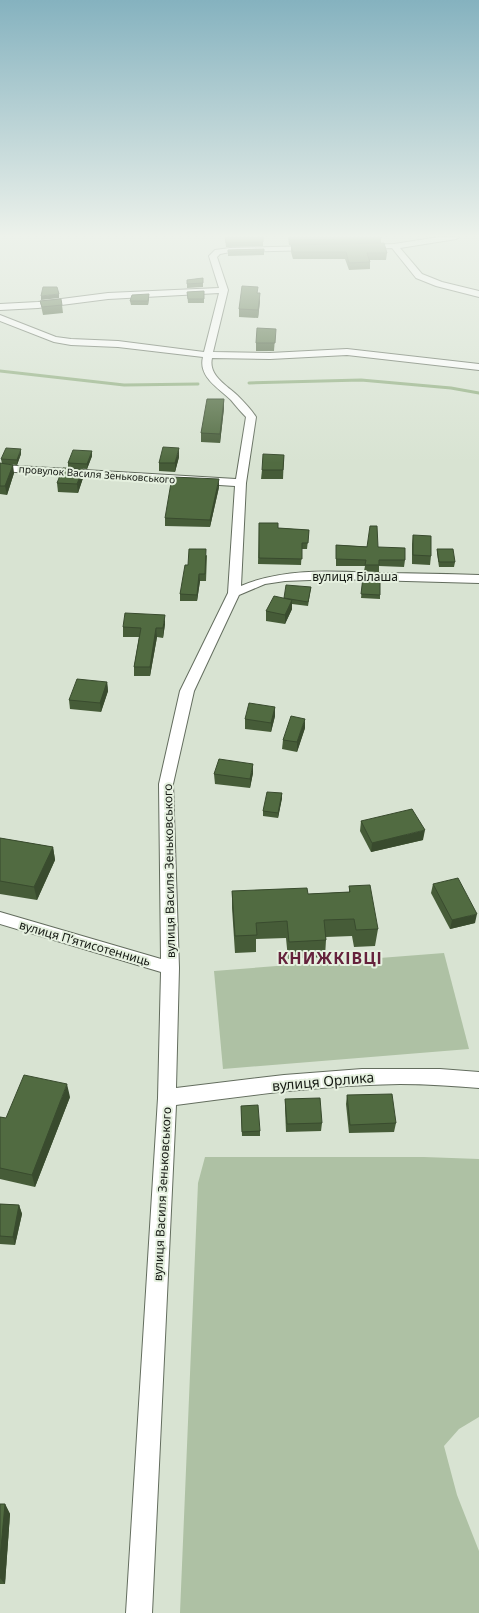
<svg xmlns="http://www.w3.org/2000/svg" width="479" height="1613" font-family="'Noto Sans',sans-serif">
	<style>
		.green { fill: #aec1a4 }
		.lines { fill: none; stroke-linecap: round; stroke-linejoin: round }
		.stream { stroke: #92af82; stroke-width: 3 }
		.minor-casing { stroke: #636d5e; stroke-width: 2 }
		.minor { fill: #fff; fill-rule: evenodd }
		.wall { fill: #465c38 }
		.shaded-wall { fill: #394b2e }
		.building { fill: #516b41; stroke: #394b2e }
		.labels { text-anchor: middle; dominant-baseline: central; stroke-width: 4; stroke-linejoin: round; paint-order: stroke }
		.far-street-label { font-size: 10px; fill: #151913; stroke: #e5f0df }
		.street-label { font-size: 12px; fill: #151913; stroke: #e5f0df }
		.near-street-label { font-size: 14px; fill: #151913; stroke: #e5f0df }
		.district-label { font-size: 16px; font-weight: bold; letter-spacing: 1px; fill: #65223c; stroke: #e5f0df }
	</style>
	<rect width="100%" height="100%" fill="#d8e3d2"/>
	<g class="green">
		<path d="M 444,953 L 469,1049 L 223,1069 L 214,971 Z"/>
		<path d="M 205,1157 L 424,1157 L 479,1159 L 479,1417 L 459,1429 L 444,1446 L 457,1495 L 479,1551 L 479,1613 L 180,1613 L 198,1183 Z"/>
	</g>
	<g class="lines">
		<g class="stream">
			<path d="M 0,371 L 124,385 L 198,384"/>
			<path d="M 249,383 L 361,380 L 451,388 L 479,393"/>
		</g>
		<defs>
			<g id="minor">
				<path d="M 439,237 L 460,237 L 456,239 L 400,248 L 422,274 L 442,282 L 479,291 L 479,297 L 436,286 L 416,278 L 392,248 L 365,249 L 361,247 L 365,245 L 394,244 Z"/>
				<path d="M 311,246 L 315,248 L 314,250 L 230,252 L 220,254 L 217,257 L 228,290 L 213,352 L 270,353 L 347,349 L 479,364 L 479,370 L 347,355 L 270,359 L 212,358 C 208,375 226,385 237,395 C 244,402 251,409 256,417 L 246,483 L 241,586 C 283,568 330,571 376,573 C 410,573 445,574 479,575 L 479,583 L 334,579 L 285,581 L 265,584 L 239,595 L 194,691 L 173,784 L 179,968 L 176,1088 L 284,1075 L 362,1069 L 440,1069 L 479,1072 L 479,1088 C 453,1086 426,1084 400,1084 C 325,1085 250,1095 176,1105 L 152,1613 L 126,1613 L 158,1098 L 161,972 L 0,924 L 0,912 L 161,959 L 159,784 L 180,691 L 228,593 L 235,486 L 0,471 L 0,465 L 236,479 L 246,417 C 241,412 236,406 231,400 C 219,388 198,377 203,357 L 118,347 L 71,345 L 54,342 L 0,321 L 0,315 L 56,337 L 71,339 L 118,341 L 204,352 L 219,293 L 108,299 L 38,308 L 0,310 L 0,304 L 38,302 L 108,293 L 219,288 L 209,256 L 215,250 L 230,248 Z"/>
			</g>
		</defs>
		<use href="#minor" class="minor-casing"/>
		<use href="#minor" class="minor"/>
	</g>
	<g class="wall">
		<path d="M 225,237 L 263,237 L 263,246 L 226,247 Z"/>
		<path d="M 288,237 L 381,237 L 381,243 L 289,245 Z"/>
		<path d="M 291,245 L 387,253 L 386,260 L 369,260 L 370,262 L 370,269 L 349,270 L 345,259 L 293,259 L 291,252 Z"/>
		<path d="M 264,249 L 264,255 L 228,256 L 228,250 Z"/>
		<path d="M 203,278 L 203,287 L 187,288 L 187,280 Z"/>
		<path d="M 204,291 L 204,303 L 188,303 L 187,292 Z"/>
		<path d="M 258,293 L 260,301 L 258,318 L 239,317 L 239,309 Z"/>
		<path d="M 149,298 L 148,305 L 131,305 L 130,301 Z"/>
		<path d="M 40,301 L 62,305 L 63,313 L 43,315 Z"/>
		<path d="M 275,337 L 274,351 L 256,351 L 256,343 Z"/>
		<path d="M 224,399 L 224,408 L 220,443 L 201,442 L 201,433 Z"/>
		<path d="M 92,451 L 92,456 L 87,469 L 68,468 L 68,463 Z"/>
		<path d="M 21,454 L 17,465 L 4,464 L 14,473 L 7,495 L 0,494 L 0,463 L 2,464 L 1,459 Z"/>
		<path d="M 284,455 L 283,479 L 261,479 L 262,470 Z"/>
		<path d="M 179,457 L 175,472 L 159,471 L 159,463 Z"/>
		<path d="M 83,478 L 78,493 L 58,492 L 57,483 Z"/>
		<path d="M 219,487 L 210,527 L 165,526 L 165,518 Z"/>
		<path d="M 259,523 L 278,528 L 309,530 L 307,549 L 302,549 L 301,565 L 258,564 Z"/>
		<path d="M 413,535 L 431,556 L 430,565 L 412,564 L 412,544 Z"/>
		<path d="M 336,545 L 378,547 L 405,560 L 404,567 L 379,566 L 379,572 L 376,572 L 364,571 L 365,566 L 336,566 Z"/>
		<path d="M 437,549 L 455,562 L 454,567 L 439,567 L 437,553 Z"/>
		<path d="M 207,555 L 206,581 L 200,581 L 197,601 L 180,601 L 180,594 L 188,565 Z"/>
		<path d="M 363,577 L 380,595 L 380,599 L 361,598 Z"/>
		<path d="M 311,587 L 308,606 L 292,604 L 292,609 L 285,624 L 266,621 L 266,611 L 284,598 Z"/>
		<path d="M 165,624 L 163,638 L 157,637 L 150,676 L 134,676 L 134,667 L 139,637 L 123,637 L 123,627 Z"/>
		<path d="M 107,682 L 108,691 L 101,712 L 70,709 L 69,700 Z"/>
		<path d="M 275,707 L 275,716 L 271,732 L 245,729 L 245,719 Z"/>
		<path d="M 305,728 L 297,752 L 282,749 L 283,740 Z"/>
		<path d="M 253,773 L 250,788 L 215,784 L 214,774 Z"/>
		<path d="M 282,793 L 282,798 L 278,818 L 263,816 L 263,811 Z"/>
		<path d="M 361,821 L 423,840 L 371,852 L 360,831 Z"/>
		<path d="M 0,838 L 53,847 L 55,860 L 37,900 L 0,894 Z"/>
		<path d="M 433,884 L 475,923 L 450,929 L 431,893 Z"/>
		<path d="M 349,886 L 378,929 L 375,946 L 354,947 L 352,936 L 326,937 L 326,940 L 325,957 L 288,959 L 286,938 L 256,939 L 256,952 L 235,953 L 232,908 L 232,891 L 308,894 L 349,892 Z"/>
		<path d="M 347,1095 L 396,1123 L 394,1132 L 349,1133 L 346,1104 Z"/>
		<path d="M 70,1097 L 35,1187 L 0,1179 L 0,1117 L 6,1118 Z"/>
		<path d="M 285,1099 L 322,1123 L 321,1131 L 286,1132 L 285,1108 Z"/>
		<path d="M 241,1106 L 260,1131 L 260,1136 L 242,1136 Z"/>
		<path d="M 0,1204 L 19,1205 L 22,1214 L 15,1245 L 0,1244 Z"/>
		<path d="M 0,1504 L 5,1504 L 10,1514 L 5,1584 L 0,1584 Z"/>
	</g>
	<g class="shaded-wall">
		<path d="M 260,293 L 260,301 L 258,318 L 258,310 Z"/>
		<path d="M 59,294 L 59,298 L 41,300 L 41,296 Z"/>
		<path d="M 149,294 L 149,298 L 148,305 L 148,301 Z"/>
		<path d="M 224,399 L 224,408 L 220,443 L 220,434 Z"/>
		<path d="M 179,448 L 179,457 L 175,472 L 175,463 Z"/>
		<path d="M 21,449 L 21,454 L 17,465 L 17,460 Z"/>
		<path d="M 92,451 L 92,456 L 87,469 L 87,464 Z"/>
		<path d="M 13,465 L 14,473 L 7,495 L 5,486 Z"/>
		<path d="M 83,469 L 83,478 L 78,493 L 77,484 Z"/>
		<path d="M 219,479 L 219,487 L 210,527 L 210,520 Z"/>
		<path d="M 199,574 L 200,581 L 197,601 L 197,595 Z"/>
		<path d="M 292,600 L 292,609 L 285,624 L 285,615 Z"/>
		<path d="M 165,615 L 165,624 L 163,638 L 163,628 Z"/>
		<path d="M 156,628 L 157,637 L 150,676 L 150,667 Z"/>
		<path d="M 107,682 L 108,691 L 101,712 L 100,703 Z"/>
		<path d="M 275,707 L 275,716 L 271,732 L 271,723 Z"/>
		<path d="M 305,719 L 305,728 L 297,752 L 297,742 Z"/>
		<path d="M 253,764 L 253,773 L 250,788 L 250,779 Z"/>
		<path d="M 282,793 L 282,798 L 278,818 L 278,813 Z"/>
		<path d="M 425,830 L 423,840 L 371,852 L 372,843 Z"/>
		<path d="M 53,847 L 55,860 L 37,900 L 34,887 Z"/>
		<path d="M 477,914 L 475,923 L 450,929 L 452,920 Z"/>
		<path d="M 67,1084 L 70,1097 L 35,1187 L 32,1175 Z"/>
		<path d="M 19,1205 L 22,1214 L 15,1245 L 13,1237 Z"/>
		<path d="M 5,1504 L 10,1514 L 5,1584 L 0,1578 L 0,1559 Z"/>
	</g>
	<g class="building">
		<path d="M 225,237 L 263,237 L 263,242 L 226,243 Z"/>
		<path d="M 289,237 L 381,237 L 381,238 L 290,240 Z"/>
		<path d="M 384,243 L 387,253 L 367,253 L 370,262 L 349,263 L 346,252 L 293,252 L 291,245 Z"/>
		<path d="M 264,249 L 264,251 L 228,252 L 228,250 Z"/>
		<path d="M 203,278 L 203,283 L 187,284 L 187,280 Z"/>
		<path d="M 242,286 L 258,287 L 257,293 L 260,293 L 258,310 L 239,309 Z"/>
		<path d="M 43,287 L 57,287 L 59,294 L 41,296 Z"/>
		<path d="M 204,291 L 204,299 L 188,299 L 187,292 Z"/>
		<path d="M 149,294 L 148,301 L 130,301 L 132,295 Z"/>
		<path d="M 61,299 L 62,305 L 42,307 L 40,301 Z"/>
		<path d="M 257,328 L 276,329 L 275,343 L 256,343 Z"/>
		<path d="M 207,399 L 224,399 L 220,434 L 201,433 Z"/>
		<path d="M 163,447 L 179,448 L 175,463 L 159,463 Z"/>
		<path d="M 6,448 L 21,449 L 17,460 L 1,459 Z"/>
		<path d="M 73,450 L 92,451 L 87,464 L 68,463 Z"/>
		<path d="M 263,454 L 284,455 L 283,470 L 262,470 Z"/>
		<path d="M 0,463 L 13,465 L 5,486 L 0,486 Z"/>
		<path d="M 63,468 L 83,469 L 77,484 L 57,483 Z"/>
		<path d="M 172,477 L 219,479 L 210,520 L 165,518 Z"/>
		<path d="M 259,523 L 278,523 L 278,528 L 309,530 L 308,543 L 302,543 L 302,559 L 259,558 Z"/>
		<path d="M 370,526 L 377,526 L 378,547 L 405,548 L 405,560 L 379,560 L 379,565 L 365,565 L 366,560 L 336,559 L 336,545 L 367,547 Z"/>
		<path d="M 413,535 L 431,536 L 431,556 L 413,555 Z"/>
		<path d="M 189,549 L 206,549 L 205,574 L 199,574 L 197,595 L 180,594 L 185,565 L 188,565 Z"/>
		<path d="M 437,549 L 453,549 L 455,562 L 439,562 Z"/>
		<path d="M 363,577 L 380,577 L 380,595 L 361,594 Z"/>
		<path d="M 286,585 L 311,587 L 308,602 L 284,598 Z"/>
		<path d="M 274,596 L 292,600 L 285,615 L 266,611 Z"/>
		<path d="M 125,613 L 165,615 L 163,628 L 156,628 L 150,667 L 134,667 L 141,628 L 123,627 Z"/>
		<path d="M 77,679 L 107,682 L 100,703 L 69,700 Z"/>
		<path d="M 249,703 L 275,707 L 271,723 L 245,719 Z"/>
		<path d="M 291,716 L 305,719 L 297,742 L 283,740 Z"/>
		<path d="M 219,759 L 253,764 L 250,779 L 214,774 Z"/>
		<path d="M 267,792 L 282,793 L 278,813 L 263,811 Z"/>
		<path d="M 412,809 L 425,830 L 372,843 L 361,821 Z"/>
		<path d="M 0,838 L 53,847 L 34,887 L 0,881 Z"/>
		<path d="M 458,878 L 477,914 L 452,920 L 433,884 Z"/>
		<path d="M 370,885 L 378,929 L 356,930 L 354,919 L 324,920 L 326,940 L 289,942 L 287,921 L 256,923 L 257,935 L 235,936 L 232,891 L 307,888 L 308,894 L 350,892 L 349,886 Z"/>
		<path d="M 24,1075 L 67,1084 L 32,1175 L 0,1168 L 0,1117 L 6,1118 Z"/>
		<path d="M 392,1094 L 396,1123 L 350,1125 L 347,1095 Z"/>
		<path d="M 320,1098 L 322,1123 L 287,1124 L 285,1099 Z"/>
		<path d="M 258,1105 L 260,1131 L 242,1132 L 241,1106 Z"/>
		<path d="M 0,1204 L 19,1205 L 13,1237 L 0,1236 Z"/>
		<path d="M 0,1504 L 5,1504 L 0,1559 Z"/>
	</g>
	<linearGradient id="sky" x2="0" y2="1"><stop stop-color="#85b2bf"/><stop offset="0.51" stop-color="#edf2eb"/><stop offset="1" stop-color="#edf2eb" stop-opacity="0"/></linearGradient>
	<rect width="479" height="463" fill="url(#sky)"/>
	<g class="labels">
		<g class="far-street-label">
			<text transform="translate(97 474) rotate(4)">провулок Василя Зеньковського</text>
		</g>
		<g class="street-label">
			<text x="355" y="576">вулиця Білаша</text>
			<text transform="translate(169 871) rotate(-91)">вулиця Василя Зеньковського</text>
			<text transform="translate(85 943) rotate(16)">вулиця Пʼятисотенниць</text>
			<text transform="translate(162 1194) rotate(-87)">вулиця Василя Зеньковського</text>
		</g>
		<g class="near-street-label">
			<text transform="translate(323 1081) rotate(-5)">вулиця Орлика</text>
		</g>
		<g class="district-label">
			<text x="330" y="958">КНИЖКІВЦІ</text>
		</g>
	</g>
</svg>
